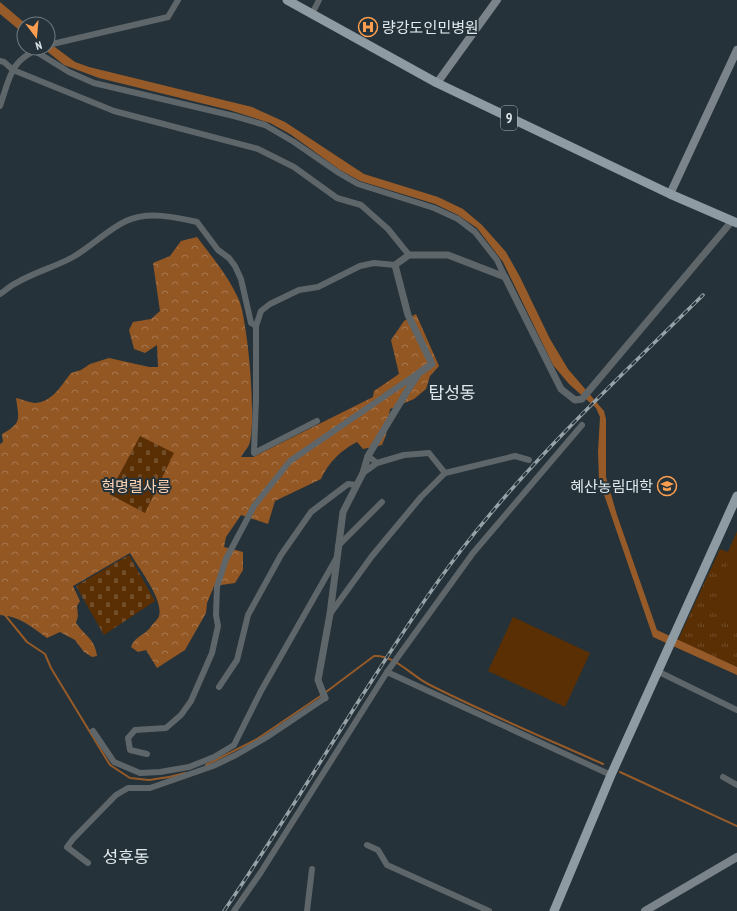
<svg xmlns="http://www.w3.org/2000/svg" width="737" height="911" font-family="'PT Sans Narrow','Noto Sans KR',sans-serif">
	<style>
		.forest { fill: url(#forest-crowns) }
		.cemetery { fill: url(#cemetery-stones) }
		.park { fill: url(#park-tufts) }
		.pitch { fill: #5a2f04 }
		.water { fill: #965b28 }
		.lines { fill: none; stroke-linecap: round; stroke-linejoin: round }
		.stream { stroke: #965b28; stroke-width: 2 }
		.minor { stroke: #5f666a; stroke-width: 6 }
		.tertiary { stroke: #5f666a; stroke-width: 7 }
		.secondary { stroke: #7a848a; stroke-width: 8 }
		.primary { stroke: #8e9ba2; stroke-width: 9 }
		.rail-casing { stroke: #98a3a8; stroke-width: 3.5 }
		.rail { stroke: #253239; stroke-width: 2; stroke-dasharray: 6; stroke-linecap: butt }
		.labels { text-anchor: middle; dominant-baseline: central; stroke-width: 4; stroke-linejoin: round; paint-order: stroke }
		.shield { fill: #253239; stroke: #a9b3b8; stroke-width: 1 }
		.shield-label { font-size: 14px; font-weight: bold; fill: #e1eaee }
		.poi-label { font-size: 15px; fill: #e1eaee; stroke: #253239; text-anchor: start }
		.park-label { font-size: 15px; fill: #fcd2b3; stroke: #253239 }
		.quarter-label { font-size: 17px; fill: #e1eaee; stroke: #253239 }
	</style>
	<defs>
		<pattern id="forest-crowns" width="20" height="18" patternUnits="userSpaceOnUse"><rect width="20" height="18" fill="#935724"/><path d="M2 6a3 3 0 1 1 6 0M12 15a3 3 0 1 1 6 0" fill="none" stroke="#a7774f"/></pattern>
		<pattern id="cemetery-stones" width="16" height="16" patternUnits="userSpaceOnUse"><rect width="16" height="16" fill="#5a2f04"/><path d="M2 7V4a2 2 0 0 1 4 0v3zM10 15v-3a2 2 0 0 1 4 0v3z" fill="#714d29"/></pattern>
		<pattern id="park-tufts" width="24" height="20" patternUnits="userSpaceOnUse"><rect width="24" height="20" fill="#5a2f04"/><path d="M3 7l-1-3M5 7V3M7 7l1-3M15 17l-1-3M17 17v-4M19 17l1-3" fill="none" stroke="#714d29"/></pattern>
	</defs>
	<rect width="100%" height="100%" fill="#253239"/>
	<path class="forest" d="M 197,237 C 212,257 229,277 239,300 C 248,322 257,423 249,445 C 247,449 243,453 241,457 L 253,457 L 373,397 L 374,391 L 399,374 L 391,340 L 404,321 L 416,314 L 439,366 L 430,376 L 426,389 L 414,399 L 390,409 L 386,435 L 382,445 L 363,449 L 357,442 C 342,449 327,464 321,479 L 275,501 L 268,524 L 241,515 L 226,537 L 224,547 L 243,552 L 243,570 L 235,583 L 214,586 L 207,603 L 206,613 L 185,650 L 157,668 L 146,650 L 138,652 L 131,647 C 134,637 143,636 150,628 C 152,624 158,620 159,616 C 164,600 138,567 130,553 L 73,586 L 80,601 L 77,606 L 78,616 L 76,623 C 85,636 95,639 97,656 L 92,657 L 84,652 L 75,640 L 60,632 L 47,638 C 32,627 19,616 0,615 L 0,444 L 3,442 L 2,434 C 22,423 19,419 16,398 C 22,399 30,403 35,403 C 53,402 62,384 71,373 L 81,370 L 90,364 L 109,358 L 149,367 L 158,367 L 157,345 L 145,353 L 134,349 L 129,330 L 133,322 L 151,319 L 160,311 L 153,263 L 170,256 L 181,241 Z"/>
	<g class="cemetery">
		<path d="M 140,436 L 174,453 L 145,513 L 109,494 Z"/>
		<path d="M 129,555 L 155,601 L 104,635 L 76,586 Z"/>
	</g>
	<path class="park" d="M 737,532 L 737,667 L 678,640 L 720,549 L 728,552 Z"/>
	<g class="pitch">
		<path d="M 737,532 L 737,633 C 712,608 719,584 732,554 L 728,552 Z"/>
		<path d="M 513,617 L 590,653 L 565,707 L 488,671 Z"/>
	</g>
	<g class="water">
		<path d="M 0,2 L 26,24 L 24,24 L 24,34 L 0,14 Z"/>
		<path d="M 48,42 L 75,62 L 89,67 L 252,107 L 285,122 L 364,174 L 438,197 L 463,209 L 482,225 L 506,252 L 520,277 L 550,339 L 568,369 L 604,411 L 606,419 L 606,477 L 617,515 L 657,630 L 737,667 L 737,675 L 653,637 L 599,480 L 598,452 L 600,417 L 596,408 L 569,384 L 553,365 L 503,262 L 477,228 L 458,215 L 435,204 L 360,181 L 340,170 L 290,134 L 270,123 L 229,110 L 99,78 L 64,65 L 43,48 L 48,48 Z"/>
	</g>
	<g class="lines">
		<g class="stream">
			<path d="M 0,609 L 27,642 L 45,654 L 51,668 L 110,765 L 130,778 L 149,780 L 169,777 L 185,773"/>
			<path d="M 326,692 L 374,656 C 393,654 412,676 428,684 C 485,713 545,738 603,764"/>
			<path d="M 206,765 L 257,739 L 322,695"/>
			<path d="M 620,772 L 737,826"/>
		</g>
		<g class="minor">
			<path d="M 312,14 L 319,0"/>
			<path d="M 48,45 L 168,17 L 178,0"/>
			<path d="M 35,51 L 69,72 L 94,83 L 234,116 L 265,125 L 294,142 L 339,173 L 358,184 L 434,208 L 458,219 L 475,232 L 497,260 L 505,277"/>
			<path d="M 0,61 L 4,62 L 13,70 L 114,111 L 258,149 L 294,167 L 337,198 L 361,205 L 388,229 L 409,255"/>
			<path d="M 0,106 C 10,77 10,60 41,48"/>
			<path d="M 0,294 C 6,290 11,285 18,282 C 35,272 55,267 73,257 C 91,247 107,230 126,221 C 148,211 175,217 197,222 L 218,250 L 229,258 L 235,266 L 241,279 L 251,323 L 256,326"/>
			<path d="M 317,421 L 254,453 L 256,399 L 256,326 L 261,311 L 270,304 L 299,290 L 318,287 L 360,266 L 374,263 L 395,265"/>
			<path d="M 377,463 L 404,455 L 429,453 L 445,473"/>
			<path d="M 363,473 L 377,463 L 368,456"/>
			<path d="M 338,546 L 382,502"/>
			<path d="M 330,614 L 372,556 L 421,497 L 445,473 L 515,456 L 529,460"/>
			<path d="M 387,672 L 473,553 L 582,425"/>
			<path d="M 659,672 L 737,710"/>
			<path d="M 219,687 L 237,660 L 248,615 L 281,555 L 311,512 L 348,484 L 356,485"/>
			<path d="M 93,731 L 114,762 L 140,773 L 160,772 L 189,767 L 214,757 L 234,745 L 261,691 L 336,559"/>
			<path d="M 147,754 L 130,750 L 128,738 L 135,730 L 166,728 L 181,715 L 191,701 L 212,653 L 218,626 L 216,615 L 217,587 L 226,559 L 254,506 L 290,461 L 417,374"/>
			<path d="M 723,777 L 737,785"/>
			<path d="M 367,845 L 378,850 L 387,865 L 489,911"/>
			<path d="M 88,863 L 67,847 L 73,839 L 116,795 L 128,788 L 150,788 L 213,766 L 236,755 L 267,737 L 325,698"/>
			<path d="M 234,911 L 261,872 L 387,672 L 611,775"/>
			<path d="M 307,911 L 312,869"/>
		</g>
		<path class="tertiary" d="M 325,698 L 318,680 L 330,614 L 343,512 L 363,473 L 368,456 L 409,388 L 419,373 L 432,364 L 408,315 L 395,265 L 409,255 L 448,255 L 505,277 L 561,389 L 575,400 L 582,399 L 732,221"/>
		<g class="secondary">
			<path d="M 437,83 L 497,0"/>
			<path d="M 670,194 L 737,50"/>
			<path d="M 645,911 L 737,857"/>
		</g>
		<g class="primary">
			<path d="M 287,0 L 437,83 L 670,194 L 737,223"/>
			<path d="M 554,911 L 611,775 L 737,496"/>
		</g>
		<defs>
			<path id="rail" d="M 224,911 C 271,842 315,770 360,699 C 393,648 425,597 462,549 C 533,457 620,377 703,295"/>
		</defs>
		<use href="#rail" class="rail-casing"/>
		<use href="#rail" class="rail"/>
	</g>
	<defs>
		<symbol id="hospital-ring" viewBox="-11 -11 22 22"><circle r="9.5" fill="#253239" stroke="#fb9e50" stroke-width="1.5"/><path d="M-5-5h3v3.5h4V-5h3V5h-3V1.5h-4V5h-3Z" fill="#fb9e50"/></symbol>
		<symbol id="university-ring" viewBox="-11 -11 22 22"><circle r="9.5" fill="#253239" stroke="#fb9e50" stroke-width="1.5"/><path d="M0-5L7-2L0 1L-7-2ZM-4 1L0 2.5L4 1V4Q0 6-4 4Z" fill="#fb9e50"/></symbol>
	</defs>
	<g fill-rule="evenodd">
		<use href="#hospital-ring" x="357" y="16" width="22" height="22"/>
		<use href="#university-ring" x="656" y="475" width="22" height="22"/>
	</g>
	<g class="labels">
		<rect class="shield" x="501" y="106" width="16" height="24" rx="3"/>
		<g class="shield-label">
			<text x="509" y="118">9</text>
		</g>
		<g class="poi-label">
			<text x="382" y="27">량강도인민병원</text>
			<text x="653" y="486" text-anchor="end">혜산농림대학</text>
		</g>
		<g class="park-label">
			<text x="136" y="486">혁명렬사릉</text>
		</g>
		<g class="quarter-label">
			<text x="452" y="393">탑성동</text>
			<text x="126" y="857">성후동</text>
		</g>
	</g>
	<g transform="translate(36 36) rotate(164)"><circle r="19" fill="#253239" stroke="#707c81"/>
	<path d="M0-3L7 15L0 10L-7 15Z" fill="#fb9e50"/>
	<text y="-6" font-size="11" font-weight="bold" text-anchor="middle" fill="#e1eaee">N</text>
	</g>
</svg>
